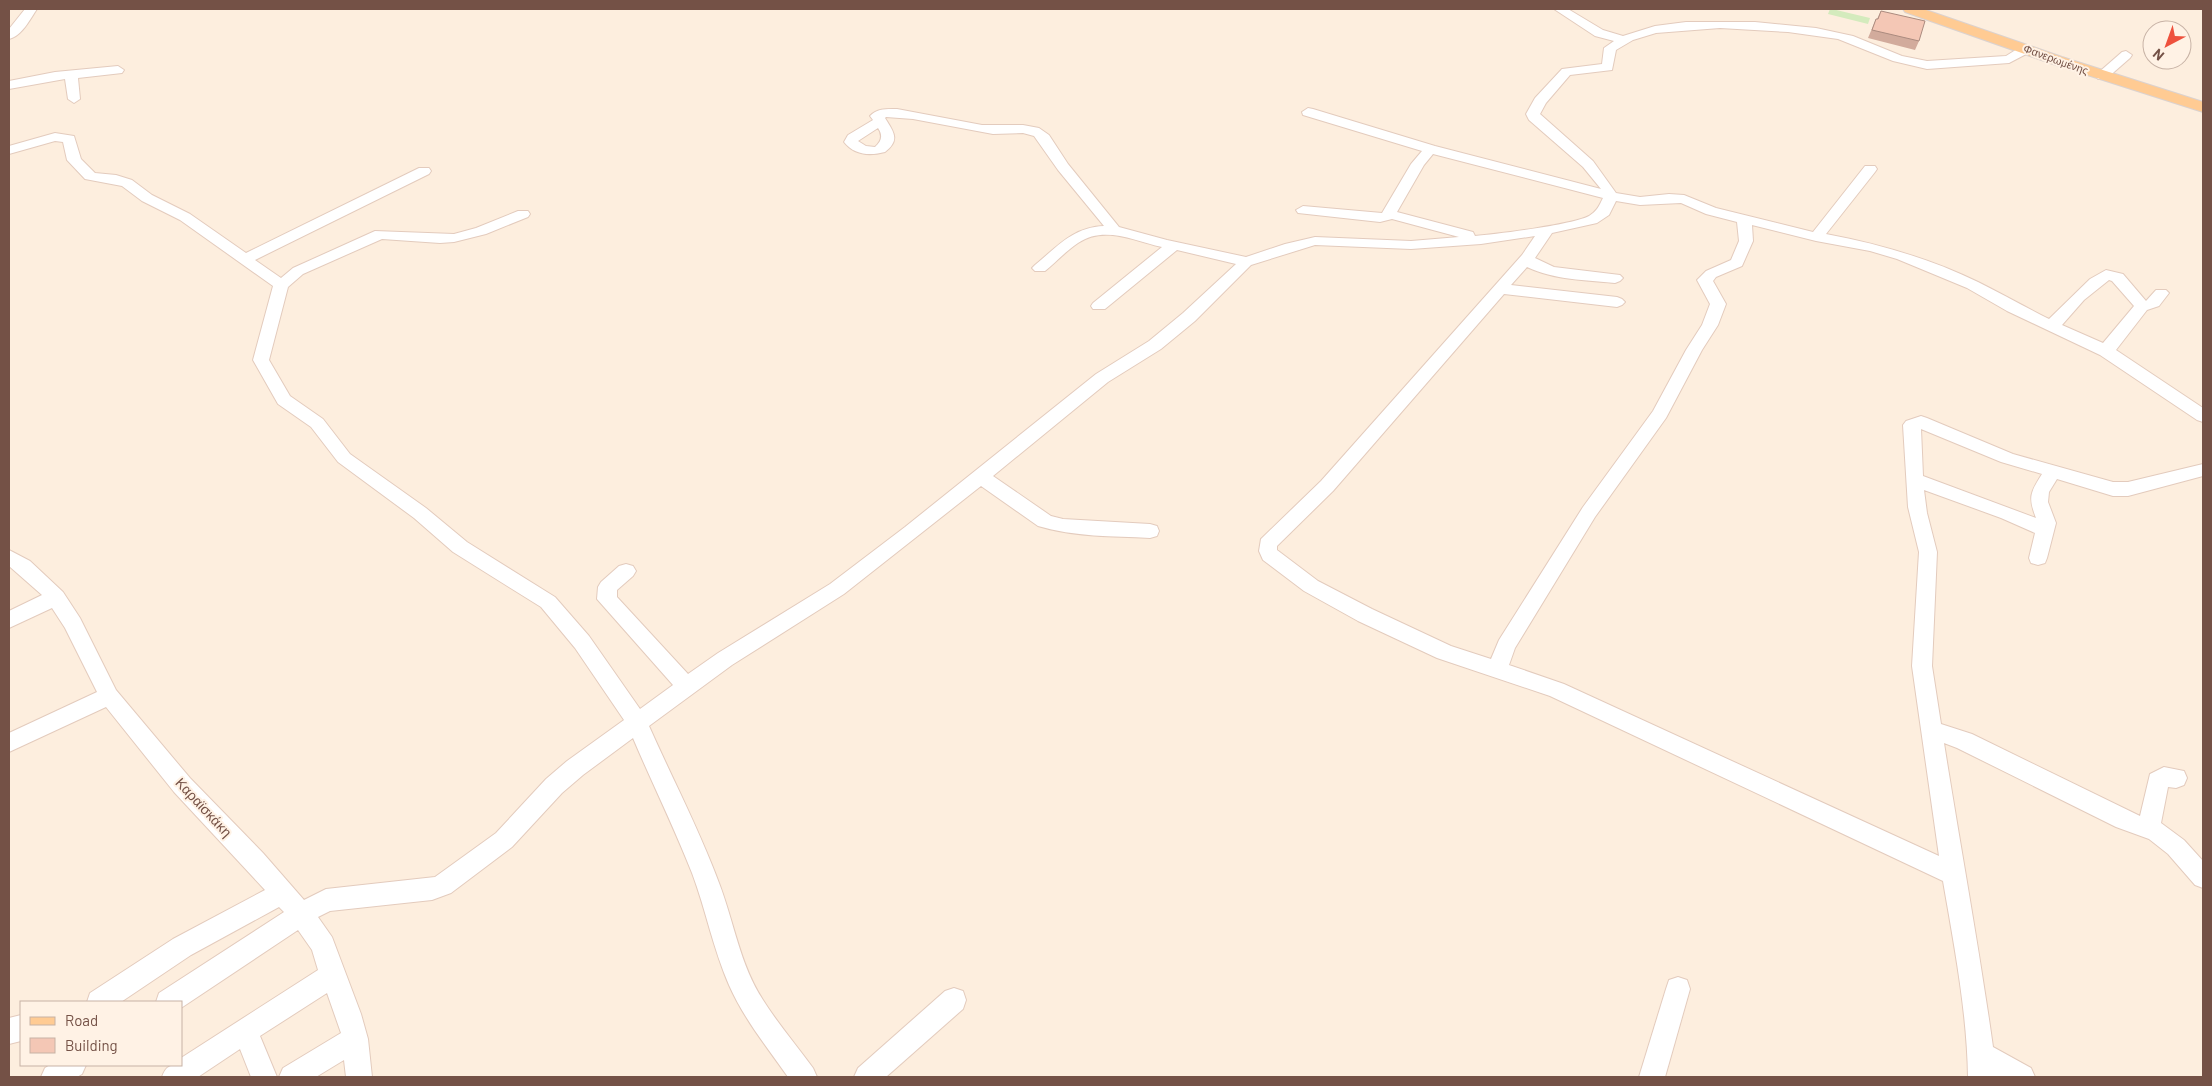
<svg xmlns="http://www.w3.org/2000/svg" width="2212" height="1086" font-family="Barlow,sans-serif">
	<style>
		.green { fill: #d4ebbd }
		.lines { fill: none; stroke-linecap: round; stroke-linejoin: round }
		.minor-casing { stroke: #e3cbbd; stroke-width: 2 }
		.major-casing { stroke: #dbd2cf; stroke-width: 2 }
		.minor { fill: #fff; fill-rule: evenodd }
		.major { fill: #ffcb93; fill-rule: evenodd }
		.wall { fill: #d2ab9c }
		.building { fill: #f4c7b5; stroke: #ab8b7f }
		.labels { text-anchor: middle; dominant-baseline: central; stroke-width: 4; stroke-linejoin: round; paint-order: stroke }
		.far-street-label { font-size: 11px; fill: #745146; stroke: #fff2e5 }
		.street-label { font-size: 14px; fill: #745146; stroke: #fff2e5 }
	</style>
	<rect width="100%" height="100%" fill="#fdeede"/>
	<path class="green" d="M 1830,9 L 1832,9 L 1870,18 L 1868,24 L 1828,14 Z"/>
	<g class="lines">
		<defs>
			<g id="minor">
				<path d="M 25,9 L 37,9 C 30,19 22,36 9,39 L 9,29 Z"/>
				<path d="M 1554,9 L 1568,9 L 1603,30 L 1623,36 L 1655,26 L 1686,22 L 1755,22 L 1816,28 L 1853,36 L 1902,56 L 1927,61 L 2006,56 L 2022,46 L 2030,46 L 2032,49 L 2030,52 L 2009,63 L 1927,69 L 1893,61 L 1838,39 L 1788,32 L 1720,28 L 1656,33 L 1633,40 L 1616,50 L 1612,70 L 1570,75 L 1546,103 L 1540,114 L 1593,161 L 1616,193 L 1640,197 L 1669,194 L 1684,195 L 1716,208 L 1813,232 L 1865,166 L 1875,166 L 1877,169 L 1875,172 L 1826,234 C 1879,244 1929,258 1978,282 C 2002,294 2025,307 2049,319 L 2090,279 L 2106,270 L 2123,274 L 2146,301 L 2156,290 L 2166,290 L 2169,293 L 2159,306 L 2147,310 L 2116,350 L 2203,408 L 2203,422 L 2197,420 L 2100,355 L 2007,311 L 1967,288 L 1897,259 L 1870,251 L 1816,241 L 1752,225 L 1753,241 L 1742,266 L 1716,277 L 1713,281 L 1726,304 L 1718,325 L 1702,350 L 1666,418 L 1595,517 L 1515,648 L 1509,665 L 1564,684 L 1939,856 L 1912,666 L 1919,552 L 1908,507 L 1903,425 L 1906,421 L 1921,416 L 1927,418 L 2013,454 L 2113,482 L 2128,482 L 2203,464 L 2203,476 L 2128,496 L 2113,496 L 2057,479 L 2049,492 L 2048,502 L 2056,523 L 2047,558 L 2045,563 L 2038,565 L 2031,563 L 2029,558 L 2035,533 L 2001,518 L 1924,490 L 1927,513 L 1937,552 L 1932,666 L 1941,724 L 1972,734 L 2140,816 L 2150,774 L 2164,767 L 2184,771 L 2187,778 L 2184,785 L 2176,788 L 2168,787 L 2161,823 L 2184,840 L 2203,861 L 2203,888 L 2195,885 L 2168,854 L 2149,839 L 2116,827 L 1957,748 L 1944,743 C 1960,845 1979,946 1993,1047 L 2031,1068 L 2035,1077 L 1968,1077 C 1967,1011 1954,945 1943,881 L 1550,696 L 1437,658 L 1358,621 L 1304,591 L 1263,560 L 1259,551 L 1261,539 L 1321,481 L 1522,255 L 1535,236 L 1481,244 L 1411,249 L 1315,245 L 1251,265 L 1195,321 L 1161,349 L 1108,382 L 993,476 L 1051,516 L 1063,519 L 1150,524 L 1157,526 L 1159,531 L 1157,536 L 1150,538 C 1113,536 1074,537 1038,526 L 981,486 L 844,594 L 732,665 L 649,726 C 672,778 699,829 719,883 C 734,922 740,965 763,1000 C 778,1024 797,1046 813,1068 L 817,1077 L 788,1077 C 767,1047 744,1019 729,985 C 713,949 706,910 692,873 C 674,827 652,783 633,738 L 583,775 L 562,793 L 512,847 L 451,893 L 432,900 L 330,911 L 318,917 L 332,937 L 361,1014 L 368,1039 L 372,1077 L 346,1077 L 344,1060 L 316,1077 L 279,1077 L 283,1068 L 341,1033 L 327,993 L 260,1036 L 277,1077 L 251,1077 L 240,1049 L 198,1077 L 162,1077 C 166,1066 170,1065 181,1065 L 181,1058 L 318,970 L 312,950 L 298,930 L 181,1008 L 181,1002 L 156,1002 L 159,993 L 284,912 L 279,907 L 191,955 L 121,1002 L 87,1002 L 90,993 L 173,939 L 265,890 L 174,792 L 106,707 L 9,752 L 9,733 L 97,692 L 65,628 L 52,608 L 9,628 L 9,611 L 42,595 L 9,566 L 9,550 L 30,561 L 63,592 L 80,618 L 116,690 L 190,778 L 263,853 L 304,900 L 326,889 L 435,877 L 496,833 L 546,779 L 567,761 L 624,720 L 575,648 L 541,607 L 453,552 L 414,518 L 338,462 L 311,427 L 278,404 L 253,360 L 273,286 L 180,220 L 142,201 L 122,186 L 85,179 L 67,160 L 63,142 L 55,141 L 9,154 L 9,146 L 55,133 L 74,136 L 81,159 L 95,173 L 116,175 L 132,180 L 152,195 L 190,214 L 246,253 L 419,168 L 429,168 L 431,171 L 429,174 L 255,260 L 281,278 L 293,268 L 375,231 L 454,234 L 476,228 L 518,211 L 528,211 L 530,214 L 528,217 L 486,234 L 454,242 L 440,243 L 382,239 L 303,274 L 288,287 L 269,360 L 290,396 L 323,419 L 350,454 L 426,508 L 467,542 L 555,597 L 589,636 L 640,709 L 673,685 L 597,599 L 598,587 L 601,582 L 619,566 L 626,564 L 633,566 L 636,571 L 633,576 L 617,590 L 617,597 L 688,674 L 718,653 L 830,584 L 905,527 L 1096,374 L 1149,341 L 1183,313 L 1236,264 L 1177,250 L 1105,309 L 1093,309 L 1091,306 L 1093,303 L 1162,247 C 1135,241 1104,225 1078,243 C 1066,251 1056,262 1045,271 L 1035,271 L 1032,268 L 1035,265 C 1057,247 1073,227 1104,226 L 1058,170 L 1034,136 L 1023,133 L 993,134 L 913,119 L 886,117 L 885,118 C 893,131 901,140 885,152 C 870,156 854,155 844,142 L 848,135 L 873,120 L 870,116 C 877,108 888,109 897,109 L 982,125 L 1023,125 L 1039,128 L 1049,135 L 1068,164 L 1119,227 L 1167,240 L 1246,257 L 1285,244 L 1315,237 L 1411,241 L 1459,237 L 1392,219 L 1380,222 L 1298,213 L 1296,210 L 1303,206 L 1382,213 L 1411,164 L 1422,151 L 1303,115 L 1302,112 L 1308,108 L 1313,109 L 1435,146 L 1601,189 L 1583,167 L 1529,120 L 1526,114 L 1535,98 L 1562,69 L 1602,64 L 1604,48 L 1614,41 L 1595,36 ZM 878,128 C 883,135 882,141 875,147 L 866,146 L 858,141 ZM 1433,154 L 1603,198 C 1599,206 1597,211 1589,216 C 1572,225 1497,234 1475,236 L 1473,232 L 1397,212 L 1424,165 ZM 1616,201 L 1640,205 L 1681,203 L 1706,214 L 1737,222 L 1739,241 L 1731,260 L 1706,271 L 1697,280 L 1710,304 L 1702,325 L 1686,350 L 1653,411 L 1583,507 L 1499,640 L 1491,659 L 1451,646 L 1372,609 L 1318,581 L 1277,550 L 1277,546 L 1333,491 L 1504,294 L 1617,307 L 1622,305 L 1625,302 L 1622,299 L 1617,297 L 1511,285 L 1527,267 C 1554,280 1586,280 1615,283 L 1620,281 L 1623,278 L 1620,275 L 1554,267 L 1535,258 L 1552,233 L 1597,223 L 1609,215 ZM 2109,280 L 2112,281 L 2134,306 L 2103,343 L 2062,325 L 2084,300 ZM 1921,429 L 2001,462 L 2042,474 C 2030,493 2028,497 2036,518 L 1923,476 Z"/>
				<path d="M 2126,51 L 2132,55 L 2130,58 L 2106,79 L 2098,79 L 2096,76 L 2098,73 L 2122,52 Z"/>
				<path d="M 118,66 L 124,70 L 122,73 L 78,78 L 80,99 L 74,103 L 68,99 L 65,79 L 9,89 L 9,81 L 55,72 Z"/>
				<path d="M 1678,977 L 1687,980 L 1690,989 L 1665,1077 L 1639,1077 L 1666,989 L 1669,980 Z"/>
				<path d="M 954,988 L 963,991 L 966,1000 L 963,1009 L 886,1077 L 854,1077 L 858,1068 L 945,991 Z"/>
				<path d="M 21,1015 L 21,1041 L 9,1044 L 9,1018 Z"/>
				<path d="M 50,1065 L 86,1065 L 82,1074 L 77,1077 L 41,1077 L 45,1068 Z"/>
			</g>
			<path id="major" d="M 1903,9 L 1923,9 L 2062,57 L 2203,102 L 2203,112 L 2050,63 L 1905,12 Z"/>
		</defs>
		<use href="#minor" class="minor-casing"/>
		<use href="#major" class="major-casing"/>
		<use href="#minor" class="minor"/>
		<use href="#major" class="major"/>
	</g>
	<path class="wall" d="M 1881,11 L 1919,41 L 1915,50 L 1868,38 L 1876,19 L 1877,19 Z"/>
	<path class="building" d="M 1881,11 L 1925,21 L 1919,41 L 1872,30 L 1876,19 L 1878,19 Z"/>
	<g class="labels">
		<g class="far-street-label">
			<text transform="translate(2056 59) rotate(20)">Φανερωμένης</text>
		</g>
		<g class="street-label">
			<text transform="translate(204 807) rotate(47)">Καραϊσκάκη</text>
		</g>
	</g>
	<rect width="2212" height="1086" fill="none" stroke="#745146" stroke-width="20"/>
	<rect x="20" y="1001" width="162" height="65" fill="#fff2e5" stroke="#c7b2a5"/>
	<rect x="30" y="1017" width="25" height="8" fill="#ffcb93" stroke="#c7b2a5"/>
	<text x="65" y="1026" font-size="15" fill="#745146">Road</text>
	<rect x="30" y="1038" width="25" height="15" fill="#f4c7b5" stroke="#c7b2a5"/>
	<text x="65" y="1051" font-size="15" fill="#745146">Building</text>
	<g transform="translate(2167 45) rotate(221)"><circle r="24" fill="#fff2e5" stroke="#c7b2a5"/>
	<path d="M0-4L9 19L0 12L-9 19Z" fill="#ee513d"/>
	<text y="-8" font-size="14" font-weight="bold" text-anchor="middle" fill="#745146">N</text>
	</g>
</svg>
